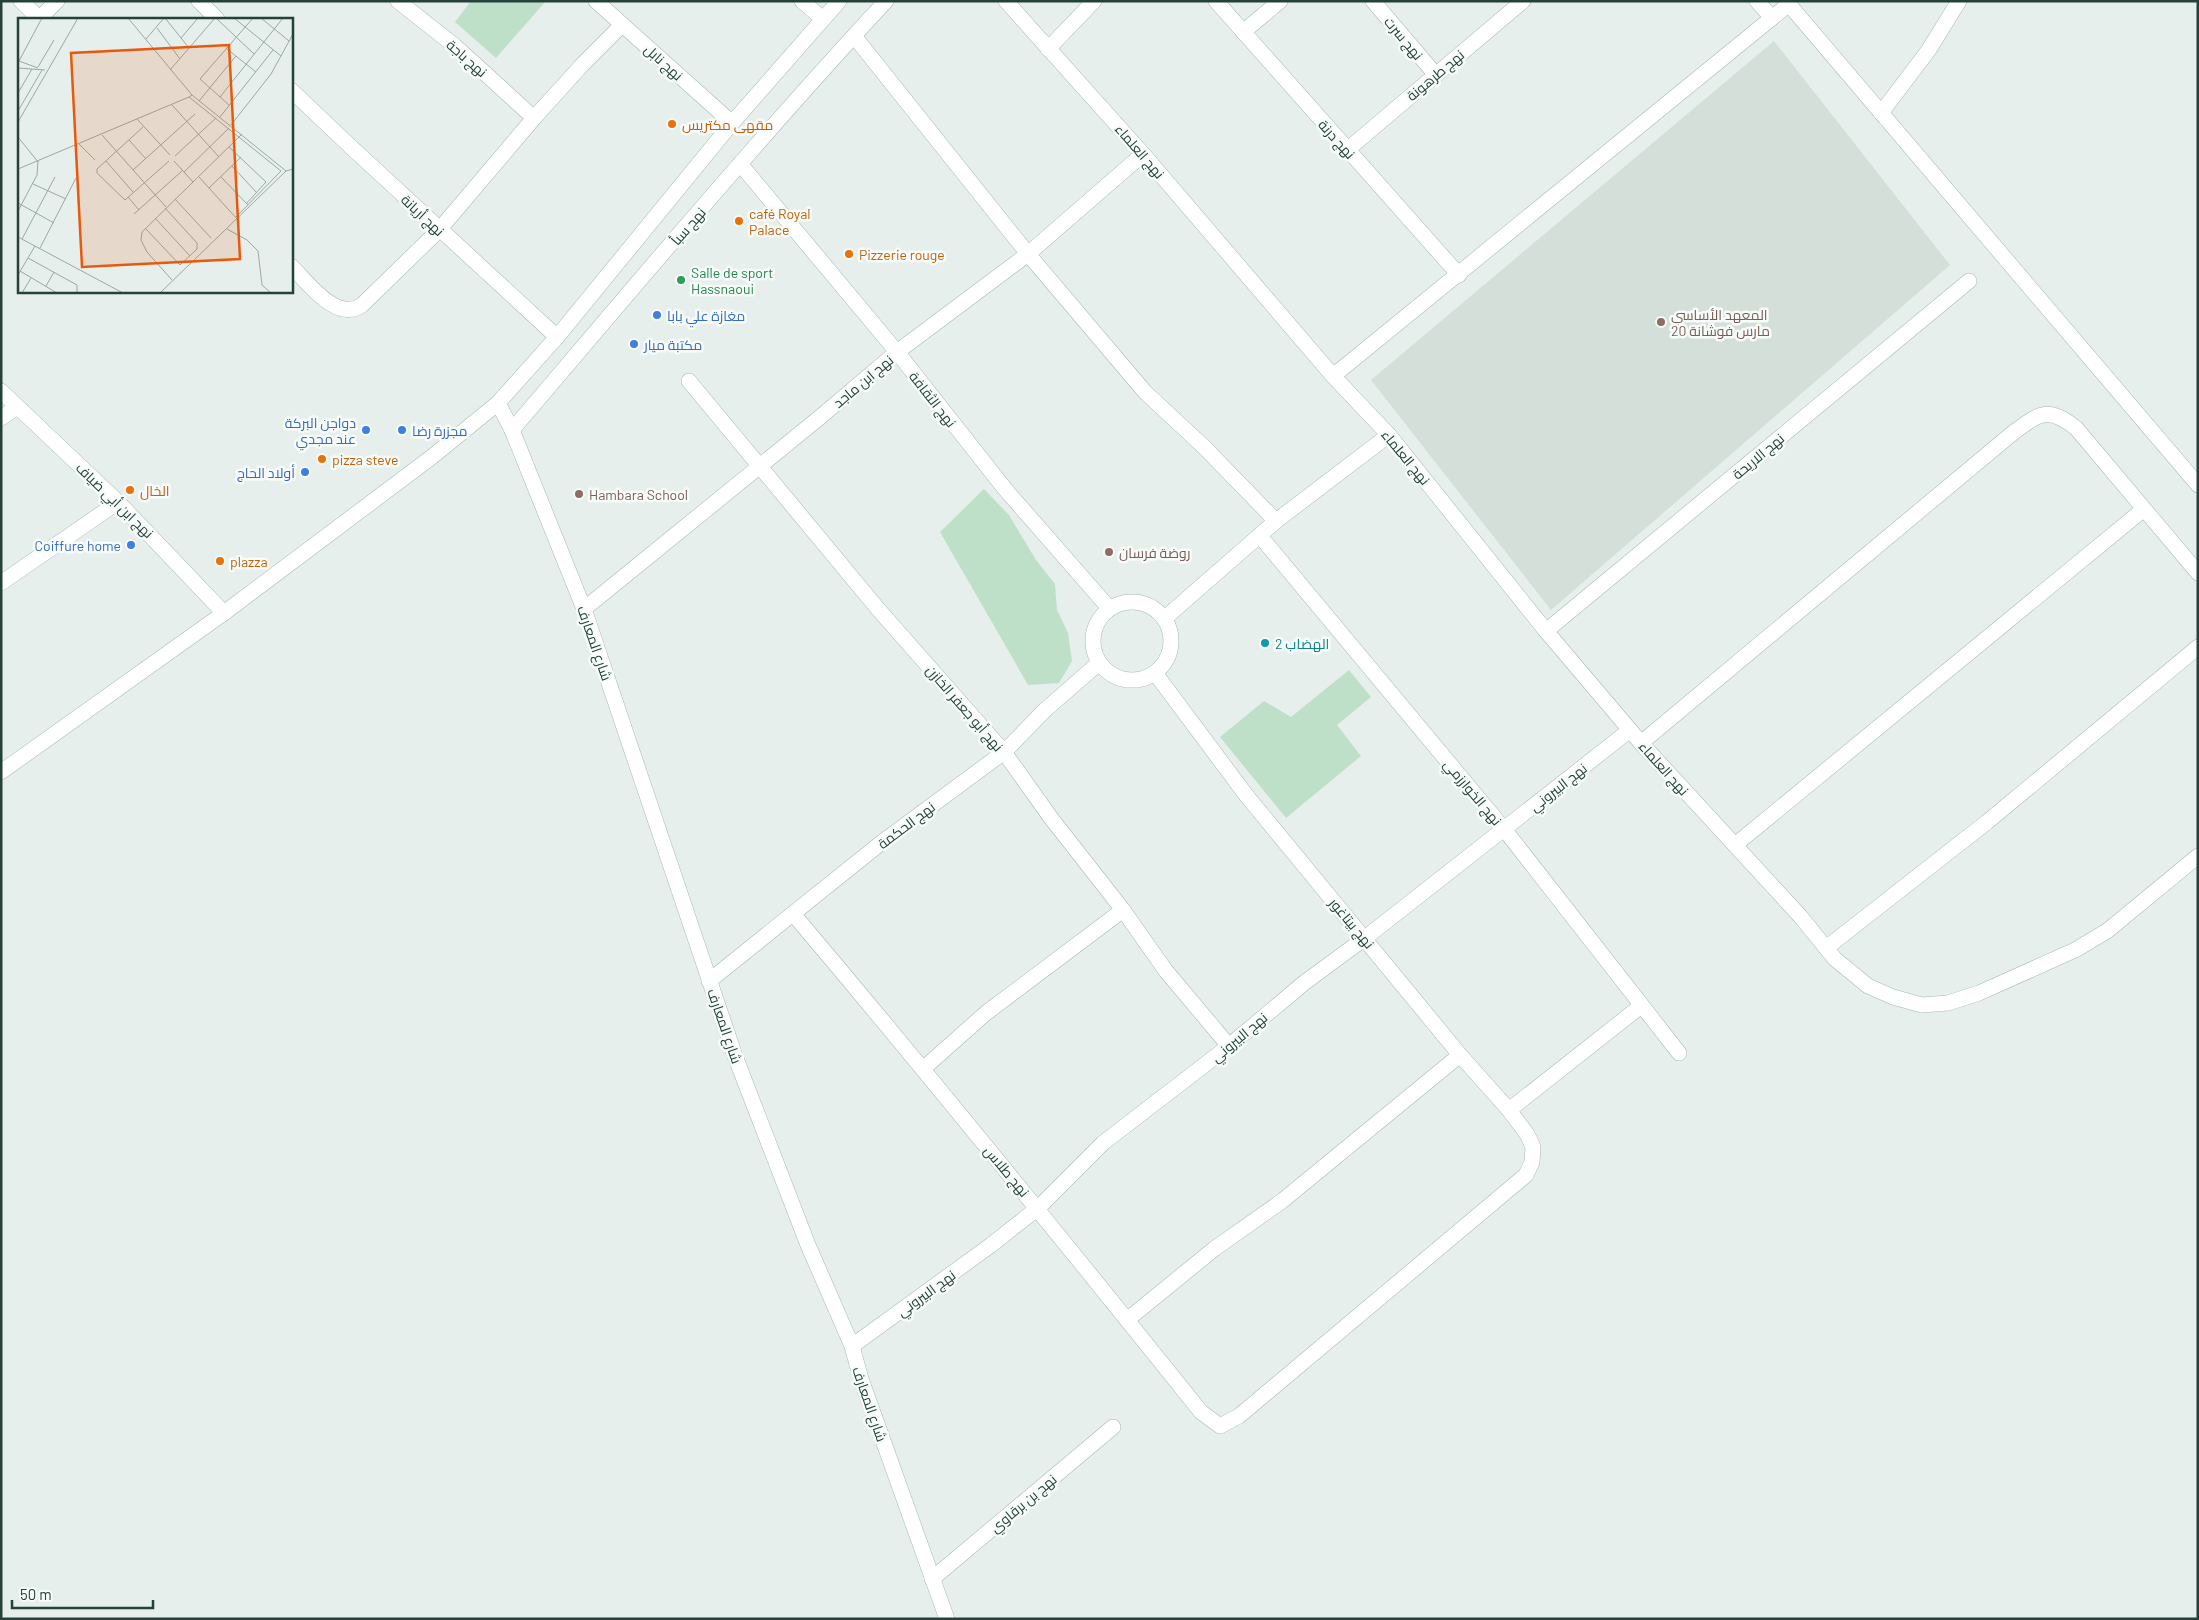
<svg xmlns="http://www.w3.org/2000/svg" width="2199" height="1620" font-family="Barlow,Cairo,sans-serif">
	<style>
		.built { fill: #d4dfda }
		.garden { fill: #bfe0c8 }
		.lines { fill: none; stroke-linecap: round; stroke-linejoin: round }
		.minor-casing { stroke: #a8b8b2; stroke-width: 16 }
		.minor { stroke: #fff; stroke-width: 15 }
		.food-dot { fill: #e8710a; stroke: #f7fbf9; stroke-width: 2 }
		.leisure-dot { fill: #2e9e5b; stroke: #f7fbf9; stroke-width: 2 }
		.shop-dot { fill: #3f7fe0; stroke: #f7fbf9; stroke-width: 2 }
		.education-dot { fill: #8d6e63; stroke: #f7fbf9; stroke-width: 2 }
		.culture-dot { fill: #0f9aa8; stroke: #f7fbf9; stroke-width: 2 }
		.labels { text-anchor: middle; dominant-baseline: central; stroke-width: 5; stroke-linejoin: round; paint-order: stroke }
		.street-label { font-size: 14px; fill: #24423a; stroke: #f7fbf9 }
		.food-label { font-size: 14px; fill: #c56008; stroke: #f7fbf9; text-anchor: start }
		.leisure-label { font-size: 14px; fill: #27864d; stroke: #f7fbf9; text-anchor: start }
		.education-label { font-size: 14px; fill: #785e54; stroke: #f7fbf9; text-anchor: start }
		.shop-label { font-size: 14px; fill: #366cbe; stroke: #f7fbf9; text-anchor: start }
		.culture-label { font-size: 14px; fill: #0d838f; stroke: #f7fbf9; text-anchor: start }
		.inset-road { fill: none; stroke: #98aaa4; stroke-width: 1 }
		.view { fill: #e8590c; fill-opacity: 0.15; stroke: #e8590c; stroke-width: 2.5 }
		.inset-edge { fill: none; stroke: #24423a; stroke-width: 2.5 }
	</style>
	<rect width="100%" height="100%" fill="#e6efeb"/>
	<path class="built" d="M 1774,41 L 1950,265 L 1551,610 L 1371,380 Z"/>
	<g class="garden">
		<path d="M 471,1 L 546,1 L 496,58 L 455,22 Z"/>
		<path d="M 984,489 L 1009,515 L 1036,560 L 1055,584 L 1057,610 L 1068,633 L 1072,661 L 1059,683 L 1028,685 L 940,532 Z"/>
		<path d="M 1349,670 L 1371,697 L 1337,725 L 1361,756 L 1286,818 L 1220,737 L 1264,701 L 1291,717 Z"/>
	</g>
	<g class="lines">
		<defs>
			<g id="minor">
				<path d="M 21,1 L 40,19"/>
				<path d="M 199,1 L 217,19"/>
				<path d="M 398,1 L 455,46 L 534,118"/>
				<path d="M 596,1 L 732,123"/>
				<path d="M 802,1 L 823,19"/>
				<path d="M 1006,1 L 1143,154 L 1333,376 L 1389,435 L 1546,631 L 1641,743 L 1800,916 L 1835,959 L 1868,986 L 1893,997 L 1922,1005 L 1948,1003 L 1979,993 L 2075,950 L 2107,931 L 2198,856"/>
				<path d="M 1216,1 L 1459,275"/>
				<path d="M 1373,1 L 1436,75"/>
				<path d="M 1757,1 L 1772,18"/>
				<path d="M 1786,1 L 2198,485"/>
				<path d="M 40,18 L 57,1"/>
				<path d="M 1243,32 L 1280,1"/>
				<path d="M 854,36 L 1028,254 L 1145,392 L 1204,447 L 1276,521"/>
				<path d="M 1048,49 L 1094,1"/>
				<path d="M 291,90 L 351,147 L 557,337"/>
				<path d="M 1881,113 L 1928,51 L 1959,1"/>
				<path d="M 1347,150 L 1523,1"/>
				<path d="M 741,165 L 897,352 L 1005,489 L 1109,608"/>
				<path d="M 291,266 C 308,282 336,323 362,305 L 439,230 L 534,118 L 582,65 L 622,25"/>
				<path d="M 1333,376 L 1789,4"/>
				<path d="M 689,381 L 878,609 L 1004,752 L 1051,818 L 1123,910 L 1166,971 L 1229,1046"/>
				<path d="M 1,391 L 118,502 L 224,613"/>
				<path d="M 498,403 L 512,430 C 635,286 757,140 886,1"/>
				<path d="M 1,418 L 17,407"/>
				<path d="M 512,430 L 584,609 L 735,1056 L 808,1245 L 852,1346 L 861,1379 L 947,1619"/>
				<path d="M 1260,536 L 1504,829 L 1679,1053"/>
				<path d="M 1,583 L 118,502"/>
				<circle cx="1132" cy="641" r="39"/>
				<path d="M 584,609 L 819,418 L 897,352 L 1028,254 L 1143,154"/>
				<path d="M 1165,618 L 1276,521 L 1389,435"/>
				<path d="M 1546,631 L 1969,281"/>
				<path d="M 1641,743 L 2014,432 C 2040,413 2048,406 2076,428 L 2198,573"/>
				<path d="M 1,772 L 224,613 L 433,456 L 498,403 L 557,337 L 732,123 L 839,1"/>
				<path d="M 1735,845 L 2144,509"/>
				<path d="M 794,915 C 933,1079 1067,1245 1201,1412 L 1220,1426 L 1239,1416 L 1526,1175 L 1532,1162 L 1533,1147 L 1527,1134 L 1509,1110 L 1460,1055 L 1246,795 L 1155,673"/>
				<path d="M 1826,948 L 1987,822 L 2198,647"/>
				<path d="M 709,981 L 881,843 L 1004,752 L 1046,709 L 1099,663"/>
				<path d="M 924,1068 L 986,1013 L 1123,910"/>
				<path d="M 1509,1110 L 1641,1006"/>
				<path d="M 1127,1320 L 1214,1249 L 1282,1201 L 1460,1055"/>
				<path d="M 852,1346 L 991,1245 L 1038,1208 L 1103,1143 L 1229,1046 L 1304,983 L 1365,938 L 1630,730"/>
				<path d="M 932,1579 L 1113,1427"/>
			</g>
		</defs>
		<use href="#minor" class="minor-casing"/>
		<use href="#minor" class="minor"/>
	</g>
	<g class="food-dot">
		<circle cx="672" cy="124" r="5"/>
		<circle cx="739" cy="221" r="5"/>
		<circle cx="849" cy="254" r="5"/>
		<circle cx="322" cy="459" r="5"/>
		<circle cx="130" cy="490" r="5"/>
		<circle cx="220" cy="561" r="5"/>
	</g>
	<circle class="leisure-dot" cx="681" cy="280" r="5"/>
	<g class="shop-dot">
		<circle cx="657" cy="315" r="5"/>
		<circle cx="634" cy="344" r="5"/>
		<circle cx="366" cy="430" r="5"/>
		<circle cx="402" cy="430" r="5"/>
		<circle cx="305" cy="472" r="5"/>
		<circle cx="131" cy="545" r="5"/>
	</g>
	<g class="education-dot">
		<circle cx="1661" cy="322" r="5"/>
		<circle cx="579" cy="494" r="5"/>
		<circle cx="1109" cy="552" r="5"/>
	</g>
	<circle class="culture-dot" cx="1265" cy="643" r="5"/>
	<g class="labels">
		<g class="street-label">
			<text transform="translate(1404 38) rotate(50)">نهج سرت</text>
			<text transform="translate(467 58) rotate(41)">نهج باجة</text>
			<text transform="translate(664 62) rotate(42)">نهج نابل</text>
			<text transform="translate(1435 75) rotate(-40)">نهج طرهونة</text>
			<text transform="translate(1337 139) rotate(48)">نهج درنة</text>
			<text transform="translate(1140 151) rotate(49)">نهج العلماء</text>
			<text transform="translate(423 215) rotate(43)">نهج أريانة</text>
			<text transform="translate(688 226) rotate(-49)">نهج سبأ</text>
			<text transform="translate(863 381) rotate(-40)">نهج ابن ماجد</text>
			<text transform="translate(933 399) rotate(52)">نهج الثقافة</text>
			<text transform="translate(1758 456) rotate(-40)">نهج الاريحة</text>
			<text transform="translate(1406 457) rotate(50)">نهج العلماء</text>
			<text transform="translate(115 500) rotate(44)">نهج ابن أبي ضياف</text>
			<text transform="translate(595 643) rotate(71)">شارع المعارف</text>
			<text transform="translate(965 708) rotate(49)">نهج أبو جعفر الخازن</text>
			<text transform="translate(1664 768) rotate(48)">نهج العلماء</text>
			<text transform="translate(1558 787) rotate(-38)">نهج البيروني</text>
			<text transform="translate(1473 792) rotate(50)">نهج الخوارزمي</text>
			<text transform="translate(906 825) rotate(-37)">نهج الحكمة</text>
			<text transform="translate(1352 923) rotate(50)">نهج بيتاغور</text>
			<text transform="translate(725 1026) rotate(71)">شارع المعارف</text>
			<text transform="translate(1239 1037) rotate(-40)">نهج البيروني</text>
			<text transform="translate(1007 1171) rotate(50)">نهج طلاس</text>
			<text transform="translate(926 1293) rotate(-36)">نهج البيروني</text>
			<text transform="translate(870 1404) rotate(71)">شارع المعارف</text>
			<text transform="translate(1023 1503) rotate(-40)">نهج بن برقاوي</text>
		</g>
		<g class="food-label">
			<text x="682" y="124">مقهى مكتريس</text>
			<text x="749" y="213">café Royal<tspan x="749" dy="16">Palace</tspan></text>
			<text x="859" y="254">Pizzerie rouge</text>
			<text x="332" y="459">pizza steve</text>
			<text x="140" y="490">الخال</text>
			<text x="230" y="561">plazza</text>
		</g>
		<g class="leisure-label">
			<text x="691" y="272">Salle de sport<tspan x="691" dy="16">Hassnaoui</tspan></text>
		</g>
		<g class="education-label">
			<text x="1671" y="314">المعهد الأساسي<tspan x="1671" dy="16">20 مارس فوشانة</tspan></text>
			<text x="589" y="494">Hambara School</text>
			<text x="1119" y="552">روضة فرسان</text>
		</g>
		<g class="shop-label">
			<text x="667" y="315">مغازة علي بابا</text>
			<text x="644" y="344">مكتبة ميار</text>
			<text x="356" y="422" text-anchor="end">دواجن البركة<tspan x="356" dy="16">عند مجدي</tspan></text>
			<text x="412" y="430">مجزرة رضا</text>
			<text x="295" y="472" text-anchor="end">أولاد الحاج</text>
			<text x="121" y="545" text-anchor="end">Coiffure home</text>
		</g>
		<g class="culture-label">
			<text x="1275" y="643">الهضاب 2</text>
		</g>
	</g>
	<g transform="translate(18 18)">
		<rect width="275" height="275" fill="#e6efeb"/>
		<path class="inset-road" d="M 110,0 L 174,77 L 268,153M 147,0 L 171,30M 198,0 L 236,36M 216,0 L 263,38M 243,0 L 271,23M 139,10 L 162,41M 163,20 L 180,0M 128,21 L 146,0M 209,31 L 238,54M 1,43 L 24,0M 1,43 L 20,50M 20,49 L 36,22M 0,50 L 27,52M 152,52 L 197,0M 0,75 L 14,51M 174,77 L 171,79 L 263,153 L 218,199M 202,79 L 265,0M 181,83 L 218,38M 154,87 L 201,139M 211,87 L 182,61 L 235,0M 0,93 L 24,52M 202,99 L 255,32M 119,101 L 152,137M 0,104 L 60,0M 213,107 L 253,56 L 275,16M 125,109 L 79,151 L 79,155 L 107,182 L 151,143M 84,117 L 148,189M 0,119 L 20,144M 111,122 L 128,141M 61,126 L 77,142M 211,129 L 248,164 L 228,186M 157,138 L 198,100M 88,143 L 115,174M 156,143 L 175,164M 214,148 L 239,175M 0,151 L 171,79M 115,152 L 177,96M 166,154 L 211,110M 181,159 L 219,201M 203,159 L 230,187M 15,166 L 48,181M 191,170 L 223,139M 110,179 L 121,192M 157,181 L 193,220M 0,185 L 36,205M 0,193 L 19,157 L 20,143M 116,196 L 165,152M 137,200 L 172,238M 127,210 L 162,247 L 179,231 L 179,225 L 147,190M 209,211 L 229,222 L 240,233 L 244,267 L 253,275M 0,219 L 105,275M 4,221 L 37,159M 22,230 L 58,160M 10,240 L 59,267 L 59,275M 2,253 L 39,275M 0,257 L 17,228M 154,262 L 129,234 L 123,222 L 124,214 L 224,116M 28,268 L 36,254M 4,275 L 13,260M 142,275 L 268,153 L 275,151"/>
		<path class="view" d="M 211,27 L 222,241 L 64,249 L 53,35 Z"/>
		<rect width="275" height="275" class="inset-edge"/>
	</g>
	<rect width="2199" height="1620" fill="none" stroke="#24423a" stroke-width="5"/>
	<path d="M12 1600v8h141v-8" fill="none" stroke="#24423a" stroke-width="2.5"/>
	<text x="20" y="1600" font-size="15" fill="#24423a" stroke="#f7fbf9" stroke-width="4" paint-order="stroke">50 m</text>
</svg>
